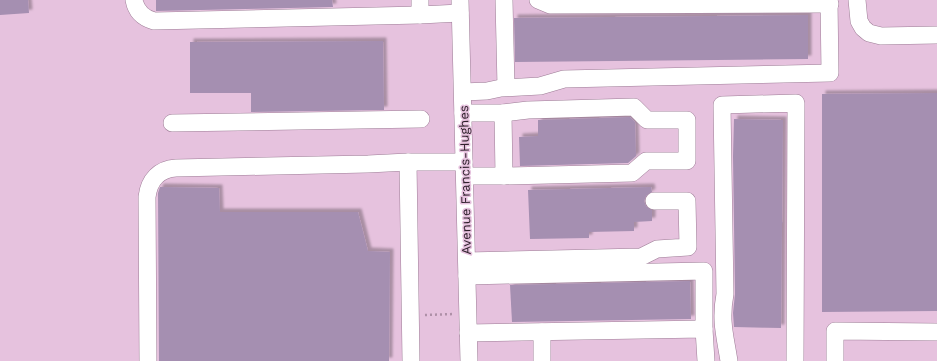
<svg xmlns="http://www.w3.org/2000/svg" width="937" height="361" font-family="'Work Sans',sans-serif">
	<style>
		.building { fill: #a58fb1; filter: url(#shadow) }
		.lines { fill: none; stroke-linecap: round; stroke-linejoin: round }
		.minor-casing { stroke: #9d7c96; stroke-width: 18 }
		.path { stroke: #ae90a7; stroke-width: 2.5; stroke-dasharray: 2 3; stroke-linecap: butt }
		.minor { stroke: #fff; stroke-width: 17 }
		.labels { text-anchor: middle; dominant-baseline: central; stroke-width: 3; stroke-linejoin: round; paint-order: stroke }
		.street-label { font-size: 13px; fill: #30222d; stroke: #e6c2de }
	</style>
	<defs>
		<filter id="shadow"><feDropShadow dx="3.5" dy="-3.5" stdDeviation="1" flood-color="#0004"/></filter>
	</defs>
	<rect width="100%" height="100%" fill="#e6c2de"/>
	<g class="building">
		<path d="M 0,0 L 28,0 L 29,13 L 0,15 Z"/>
		<path d="M 156,0 L 332,0 L 333,7 L 156,11 Z"/>
		<path d="M 808,15 L 808,59 L 515,62 L 514,18 Z"/>
		<path d="M 383,41 L 384,110 L 251,112 L 251,93 L 190,93 L 190,42 Z"/>
		<path d="M 937,93 L 937,311 L 822,312 L 822,94 Z"/>
		<path d="M 630,117 L 635,122 L 636,156 L 628,163 L 520,166 L 519,137 L 538,136 L 538,120 Z"/>
		<path d="M 734,119 L 783,120 L 781,328 L 734,327 L 733,313 L 735,294 L 733,156 Z"/>
		<path d="M 160,187 L 219,188 L 220,212 L 358,212 L 368,251 L 390,252 L 389,361 L 159,361 L 158,193 Z"/>
		<path d="M 651,187 L 652,192 L 646,196 L 644,201 L 646,206 L 652,210 L 652,221 L 634,222 L 634,231 L 589,232 L 589,238 L 530,239 L 528,190 Z"/>
		<path d="M 690,281 L 691,319 L 512,322 L 510,285 Z"/>
	</g>
	<g class="lines">
		<defs>
			<g id="minor">
				<path d="M 134,0 C 136,11 143,18 154,21 L 420,15"/>
				<path d="M 420,0 L 420,15 L 460,13"/>
				<path d="M 460,0 L 469,361"/>
				<path d="M 504,0 L 506,87"/>
				<path d="M 538,0 L 550,5 L 830,4"/>
				<path d="M 857,0 L 859,21 L 863,28 L 869,33 L 881,36 L 937,35"/>
				<path d="M 463,92 L 487,91 L 501,88 L 540,86 L 564,79 L 830,73 L 829,0"/>
				<path d="M 463,113 L 503,113 L 504,176 L 465,176"/>
				<path d="M 503,113 L 528,110 L 634,107 L 647,120 L 687,120 L 687,161 L 646,161 L 632,173 L 504,176"/>
				<path d="M 172,123 L 421,119"/>
				<path d="M 467,261 L 641,257 L 657,249 L 688,247 L 687,201 L 654,201"/>
				<path d="M 467,276 L 704,271 L 704,329"/>
				<path d="M 468,333 L 704,329 L 706,361"/>
				<path d="M 148,361 L 147,197 C 149,180 159,169 176,168 L 368,164 L 408,162"/>
				<path d="M 411,361 L 408,162 L 464,162"/>
				<path d="M 542,361 L 542,332"/>
				<path d="M 729,361 C 725,335 720,321 725,294 L 722,105 L 796,103 L 795,361"/>
				<path d="M 835,361 L 835,331 L 937,332"/>
			</g>
		</defs>
		<use href="#minor" class="minor-casing"/>
		<path class="path" d="M 425,315 L 454,314"/>
		<use href="#minor" class="minor"/>
	</g>
	<g class="labels">
		<g class="street-label">
			<text transform="translate(465 180) rotate(-91)">Avenue Francis-Hughes</text>
		</g>
	</g>
</svg>
